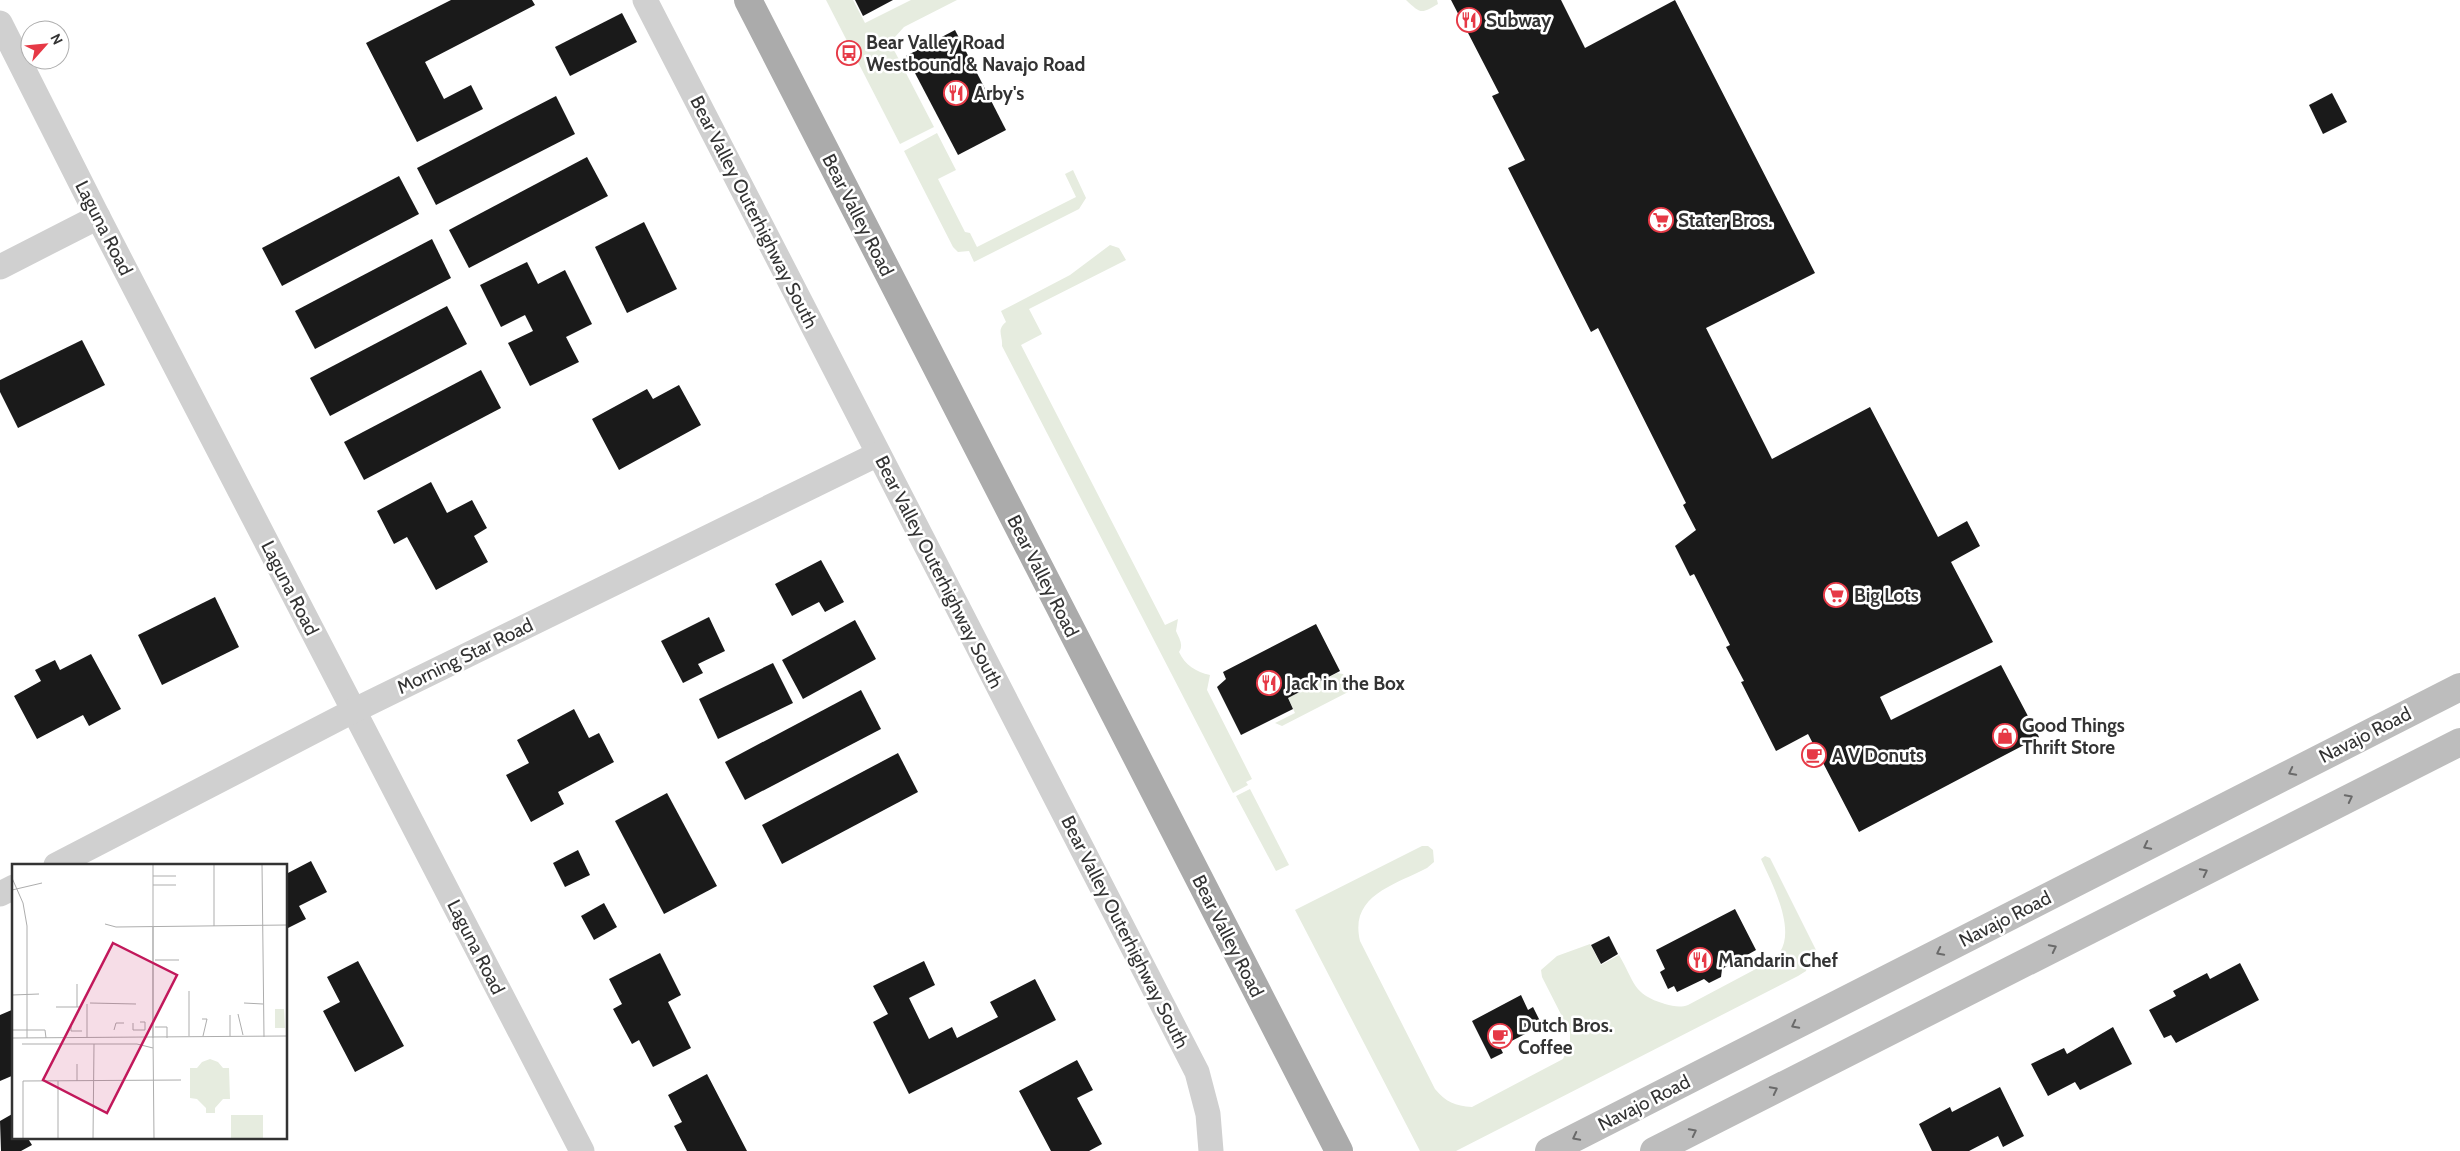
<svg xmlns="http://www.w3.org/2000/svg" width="2460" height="1151" font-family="Cabin,sans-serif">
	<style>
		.green { fill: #e6ecdf }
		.building { fill: #1a1a1a }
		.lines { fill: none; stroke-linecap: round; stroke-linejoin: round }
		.minor { stroke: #d0d0d0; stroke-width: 25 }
		.secondary { stroke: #bdbdbd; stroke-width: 28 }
		.primary { stroke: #ababab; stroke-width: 28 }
		.oneway { stroke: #6a6a6a }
		.labels { text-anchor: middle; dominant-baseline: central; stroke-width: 5; stroke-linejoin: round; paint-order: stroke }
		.poi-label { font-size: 19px; font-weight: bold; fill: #333; stroke: #fff; text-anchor: start }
		.street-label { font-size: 19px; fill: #333; stroke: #fff }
		.inset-road { fill: none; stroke: #adadad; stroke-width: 1 }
		.view { fill: #c2185b; fill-opacity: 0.15; stroke: #c2185b; stroke-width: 2.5 }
		.inset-edge { fill: none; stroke: #333; stroke-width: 2.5 }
	</style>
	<rect width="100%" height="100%" fill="#fff"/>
	<g class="green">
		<path d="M 826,0 L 853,0 L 865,23 L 911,0 L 957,0 L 904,27 L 894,38 L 895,52 L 934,127 L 900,144 Z"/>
		<path d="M 1406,0 L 1437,0 L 1438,4 C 1421,14 1421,14 1406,0 Z"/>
		<path d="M 937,133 L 956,170 L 938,179 L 965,232 L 970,233 L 977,247 L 1076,197 L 1065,174 L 1073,170 L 1086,198 L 1079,209 L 974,262 L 969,251 L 958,252 L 953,247 L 904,151 Z"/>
		<path d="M 1110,245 L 1119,248 L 1126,260 L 1029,309 L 1042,334 L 1021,345 L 1165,625 L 1178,619 L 1176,631 C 1179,638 1184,645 1179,652 C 1185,665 1196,672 1210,675 L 1207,690 L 1252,779 L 1246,782 L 1248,785 L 1233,793 L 1002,346 C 1003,336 996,330 1006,322 L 1001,311 L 1070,275 Z"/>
		<path d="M 1337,673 L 1343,674 L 1352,690 L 1282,726 L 1275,723 L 1295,713 L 1288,698 Z"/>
		<path d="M 1250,789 L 1289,865 L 1276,871 L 1236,796 Z"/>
		<path d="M 1422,846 L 1428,846 L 1433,850 L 1434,862 L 1427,868 C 1395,885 1349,895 1360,941 L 1435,1089 C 1446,1102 1455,1106 1472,1107 L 1563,1059 L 1570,1042 L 1570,1032 L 1542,977 L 1541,970 L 1557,956 L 1590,944 L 1601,965 L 1619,955 C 1635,982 1632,994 1665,1004 C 1673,1006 1680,1008 1688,1005 L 1769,962 C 1773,959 1778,956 1780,952 C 1796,927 1771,882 1761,859 L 1765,856 L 1770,858 L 1817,952 L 1805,957 L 1808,963 L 1806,971 L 1798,976 L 1456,1151 L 1420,1151 L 1295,910 Z"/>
	</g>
	<g class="building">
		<path d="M 451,0 L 532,0 L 535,5 L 425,62 L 444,99 L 471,85 L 483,109 L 417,142 L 366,43 Z"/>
		<path d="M 855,0 L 893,0 L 863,16 Z"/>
		<path d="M 1451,0 L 1561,0 L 1585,48 L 1675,0 L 1815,273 L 1706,328 L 1772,459 L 1870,407 L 1938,537 L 1967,521 L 1980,546 L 1951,562 L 1993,642 L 1880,697 L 1891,720 L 2001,665 L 2039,737 L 1859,832 L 1808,734 L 1776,751 L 1741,682 L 1744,681 L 1726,647 L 1730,645 L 1694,574 L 1690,576 L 1675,546 L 1696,530 L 1683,505 L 1686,503 L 1598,328 L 1591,332 L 1508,168 L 1525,160 L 1492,96 L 1499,93 Z"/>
		<path d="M 622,13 L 637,42 L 570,76 L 555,47 Z"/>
		<path d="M 955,30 L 1006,130 L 958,155 L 906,56 Z"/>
		<path d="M 2332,93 L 2347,122 L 2323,134 L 2309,105 Z"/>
		<path d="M 556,96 L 575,134 L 436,205 L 417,168 Z"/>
		<path d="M 587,157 L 608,196 L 469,268 L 449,230 Z"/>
		<path d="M 399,176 L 419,214 L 282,286 L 262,248 Z"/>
		<path d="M 644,222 L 677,289 L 627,313 L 595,247 Z"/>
		<path d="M 432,239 L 451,278 L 315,349 L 295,311 Z"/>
		<path d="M 527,262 L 538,284 L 565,270 L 592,324 L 566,337 L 579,362 L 530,386 L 508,343 L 533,331 L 525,315 L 501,327 L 480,285 Z"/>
		<path d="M 447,306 L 467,344 L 330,416 L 310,378 Z"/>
		<path d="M 82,340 L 105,385 L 18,428 L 0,392 L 0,380 Z"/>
		<path d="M 481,370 L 501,408 L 364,480 L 344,442 Z"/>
		<path d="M 679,385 L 701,425 L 619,470 L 592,419 L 647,389 L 653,399 Z"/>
		<path d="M 431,482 L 447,513 L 472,500 L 487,528 L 474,536 L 488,562 L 436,590 L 407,537 L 394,544 L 377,511 Z"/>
		<path d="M 821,560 L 844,602 L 825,612 L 819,602 L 792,616 L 775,584 Z"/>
		<path d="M 215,597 L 239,647 L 162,685 L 138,635 Z"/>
		<path d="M 709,617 L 725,651 L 698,664 L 703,673 L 683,683 L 661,641 Z"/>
		<path d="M 855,620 L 876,659 L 803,699 L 782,660 Z"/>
		<path d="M 1316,624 L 1340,671 L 1288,698 L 1293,709 L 1241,735 L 1217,687 L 1226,679 L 1223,672 Z"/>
		<path d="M 91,654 L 121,709 L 89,726 L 83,715 L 37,739 L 14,696 L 41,681 L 35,670 L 55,660 L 60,670 Z"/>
		<path d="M 773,663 L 793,703 L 718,739 L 699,699 Z"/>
		<path d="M 861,690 L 881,729 L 745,800 L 725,762 Z"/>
		<path d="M 574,709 L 589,738 L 599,733 L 614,762 L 558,792 L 564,804 L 531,822 L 506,775 L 529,763 L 517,740 Z"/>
		<path d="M 898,753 L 918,792 L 782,864 L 762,825 Z"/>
		<path d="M 667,793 L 717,886 L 664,914 L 615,821 Z"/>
		<path d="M 578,850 L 590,875 L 565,887 L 553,863 Z"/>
		<path d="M 311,861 L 327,892 L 299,906 L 306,919 L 286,929 L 286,874 Z"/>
		<path d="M 604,903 L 617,927 L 594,940 L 581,916 Z"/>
		<path d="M 1735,909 L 1756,950 L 1722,969 L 1721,977 L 1709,983 L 1704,979 L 1677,992 L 1674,986 L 1668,989 L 1660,972 L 1665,969 L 1656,950 Z"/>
		<path d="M 1609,936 L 1618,954 L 1601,964 L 1591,945 Z"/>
		<path d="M 660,953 L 681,995 L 668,1002 L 691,1048 L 653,1067 L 639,1040 L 632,1044 L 613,1009 L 622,1004 L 609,979 Z"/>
		<path d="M 358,961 L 404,1046 L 355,1072 L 323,1011 L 340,1002 L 327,977 Z"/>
		<path d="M 924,961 L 935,985 L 909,998 L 929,1039 L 952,1027 L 957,1038 L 998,1017 L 990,1002 L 1035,979 L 1056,1020 L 909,1094 L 873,1022 L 888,1014 L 873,986 Z"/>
		<path d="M 2240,963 L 2259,1000 L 2176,1043 L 2171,1035 L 2164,1038 L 2149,1010 L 2176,996 L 2173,991 L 2207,973 L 2210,979 Z"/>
		<path d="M 1521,995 L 1528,1010 L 1533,1007 L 1542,1025 L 1500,1047 L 1503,1053 L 1491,1059 L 1472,1021 Z"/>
		<path d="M 14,1009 L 14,1075 L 0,1081 L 0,1015 Z"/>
		<path d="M 2113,1027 L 2132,1064 L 2080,1090 L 2075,1082 L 2048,1096 L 2031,1064 L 2064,1048 L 2067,1054 Z"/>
		<path d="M 1077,1060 L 1093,1090 L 1077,1098 L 1102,1144 L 1089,1151 L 1051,1151 L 1019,1091 Z"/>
		<path d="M 707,1074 L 747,1151 L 687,1151 L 674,1126 L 682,1122 L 668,1095 Z"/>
		<path d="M 2000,1087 L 2024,1136 L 2003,1147 L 1998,1136 L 1969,1151 L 1932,1151 L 1919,1124 L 1950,1107 L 1952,1112 Z"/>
		<path d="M 14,1113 L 14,1137 L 27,1137 L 32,1145 L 21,1151 L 1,1151 L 0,1121 Z"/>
	</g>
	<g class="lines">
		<g class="minor">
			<path d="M 645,0 L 1197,1072 L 1208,1114 L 1211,1151"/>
			<path d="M 0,23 L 98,217 L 582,1151"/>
			<path d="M 0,267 L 98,217"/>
			<path d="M 56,865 L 353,711 L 878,454"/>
			<path d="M 0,894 L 14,887"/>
		</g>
		<g class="secondary">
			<path d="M 1549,1151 L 2460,687"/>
			<path d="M 1654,1151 L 2460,742"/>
		</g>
		<path class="primary" d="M 748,0 L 1339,1151"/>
	</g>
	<defs><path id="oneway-chevron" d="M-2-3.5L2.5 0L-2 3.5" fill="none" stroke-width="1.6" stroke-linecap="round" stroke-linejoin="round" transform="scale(1.25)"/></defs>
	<g class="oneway">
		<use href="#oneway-chevron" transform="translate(2292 772) rotate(153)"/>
		<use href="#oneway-chevron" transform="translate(2349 798) rotate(-27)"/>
		<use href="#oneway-chevron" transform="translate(2147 846) rotate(153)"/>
		<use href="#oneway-chevron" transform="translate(2204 872) rotate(-27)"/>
		<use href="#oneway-chevron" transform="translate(2053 948) rotate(-27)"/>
		<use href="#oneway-chevron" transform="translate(1940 952) rotate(153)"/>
		<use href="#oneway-chevron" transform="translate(1795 1025) rotate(153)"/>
		<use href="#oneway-chevron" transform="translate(1774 1090) rotate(-27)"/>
		<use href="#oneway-chevron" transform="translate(1693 1132) rotate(-27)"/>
		<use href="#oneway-chevron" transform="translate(1576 1137) rotate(153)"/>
	</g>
	<defs>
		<symbol id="restaurant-ring" viewBox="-11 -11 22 22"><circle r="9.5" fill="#fff" stroke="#e63946" stroke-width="1.5"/><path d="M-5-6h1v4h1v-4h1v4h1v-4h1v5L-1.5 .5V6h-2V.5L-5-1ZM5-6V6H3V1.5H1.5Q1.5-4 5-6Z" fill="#e63946"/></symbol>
		<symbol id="bus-ring" viewBox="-11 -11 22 22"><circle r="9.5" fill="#fff" stroke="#e63946" stroke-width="1.5"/><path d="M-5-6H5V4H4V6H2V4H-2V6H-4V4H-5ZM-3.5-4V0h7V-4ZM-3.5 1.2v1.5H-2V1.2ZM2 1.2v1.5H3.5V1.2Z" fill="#e63946"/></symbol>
		<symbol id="supermarket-ring" viewBox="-11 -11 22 22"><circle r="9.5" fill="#fff" stroke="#e63946" stroke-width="1.5"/><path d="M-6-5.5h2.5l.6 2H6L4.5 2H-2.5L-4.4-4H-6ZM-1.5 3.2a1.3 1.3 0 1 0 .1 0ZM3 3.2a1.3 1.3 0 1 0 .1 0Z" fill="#e63946"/></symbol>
		<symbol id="shop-ring" viewBox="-11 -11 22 22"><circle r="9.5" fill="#fff" stroke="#e63946" stroke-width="1.5"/><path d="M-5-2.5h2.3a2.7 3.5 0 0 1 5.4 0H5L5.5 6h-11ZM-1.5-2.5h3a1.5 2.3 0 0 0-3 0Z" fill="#e63946"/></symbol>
		<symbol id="cafe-ring" viewBox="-11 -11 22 22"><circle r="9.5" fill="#fff" stroke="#e63946" stroke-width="1.5"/><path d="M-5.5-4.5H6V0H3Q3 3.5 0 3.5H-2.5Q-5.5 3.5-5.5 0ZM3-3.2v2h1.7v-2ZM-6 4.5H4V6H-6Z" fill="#e63946"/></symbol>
	</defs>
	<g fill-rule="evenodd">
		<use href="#restaurant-ring" x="1455" y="6" width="28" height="28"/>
		<use href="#bus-ring" x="835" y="39" width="28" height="28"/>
		<use href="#restaurant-ring" x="942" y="79" width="28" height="28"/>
		<use href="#supermarket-ring" x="1647" y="206" width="28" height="28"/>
		<use href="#supermarket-ring" x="1822" y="581" width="28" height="28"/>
		<use href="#restaurant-ring" x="1255" y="669" width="28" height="28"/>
		<use href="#shop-ring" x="1991" y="722" width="28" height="28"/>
		<use href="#cafe-ring" x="1800" y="741" width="28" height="28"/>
		<use href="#restaurant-ring" x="1686" y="946" width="28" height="28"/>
		<use href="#cafe-ring" x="1486" y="1022" width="28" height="28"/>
	</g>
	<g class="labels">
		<g class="poi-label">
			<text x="1486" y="20">Subway</text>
			<text x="866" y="42">Bear Valley Road<tspan x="866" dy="22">Westbound &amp; Navajo Road</tspan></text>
			<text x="974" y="93">Arby's</text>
			<text x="1678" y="220">Stater Bros.</text>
			<text x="1854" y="595">Big Lots</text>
			<text x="1286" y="683">Jack in the Box</text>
			<text x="2022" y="725">Good Things<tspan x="2022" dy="22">Thrift Store</tspan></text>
			<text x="1832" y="755">A V Donuts</text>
			<text x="1718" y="960">Mandarin Chef</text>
			<text x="1518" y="1025">Dutch Bros.<tspan x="1518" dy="22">Coffee</tspan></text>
		</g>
		<g class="street-label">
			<text transform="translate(754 212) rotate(63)">Bear Valley Outerhighway South</text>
			<text transform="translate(858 215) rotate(63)">Bear Valley Road</text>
			<text transform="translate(104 228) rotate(63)">Laguna Road</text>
			<text transform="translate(939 572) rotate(63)">Bear Valley Outerhighway South</text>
			<text transform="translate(1043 576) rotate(63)">Bear Valley Road</text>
			<text transform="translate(290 588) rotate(63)">Laguna Road</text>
			<text transform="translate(465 656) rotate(-26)">Morning Star Road</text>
			<text transform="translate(2365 735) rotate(-27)">Navajo Road</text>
			<text transform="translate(2005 919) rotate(-27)">Navajo Road</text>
			<text transform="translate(1125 932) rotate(63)">Bear Valley Outerhighway South</text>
			<text transform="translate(1228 936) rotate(63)">Bear Valley Road</text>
			<text transform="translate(476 947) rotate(63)">Laguna Road</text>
			<text transform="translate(1644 1103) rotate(-27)">Navajo Road</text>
		</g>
	</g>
	<g transform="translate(12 864)">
		<rect width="275" height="275" fill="#fff"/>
		<path d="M 263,145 L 272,145 L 273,164 L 263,164 ZM 198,195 L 206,198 L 211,204 L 217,204 L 218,235 L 211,235 L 203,244 L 203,249 L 194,249 L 194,244 L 185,235 L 178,234 L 178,204 L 185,204 L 190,198 ZM 219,251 L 251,251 L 251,275 L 219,275 Z" fill="#e6ecdf"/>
		<path class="inset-road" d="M 141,0 L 141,174M 202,0 L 202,62M 250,0 L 252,173M 141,12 L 164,12M 0,14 L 11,39 L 15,62 L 15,174M 141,21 L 164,21M 0,26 L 30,19M 93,60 L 104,63 L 275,61M 143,96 L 167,96M 65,120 L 65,143M 177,127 L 177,172M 0,131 L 27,130M 78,139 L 124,140M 232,139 L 251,140M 75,140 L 75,173M 44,143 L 68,143M 226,150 L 231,171M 218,151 L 218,172M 190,155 L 195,155 L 191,172M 121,159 L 121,166 L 133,166 L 133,158 L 128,158M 59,160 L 59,167 L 70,167M 143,163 L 155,163 L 155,174M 0,166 L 33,166 L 34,174M 102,166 L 104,159 L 112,159M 0,174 L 275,172M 141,174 L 142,275M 141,174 L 141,63M 10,180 L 125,180 L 141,184M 46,217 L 46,275M 65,217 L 65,200M 11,275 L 11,217 L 169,216M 81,275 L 82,180"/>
		<path class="view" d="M 101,79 L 165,111 L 95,249 L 31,216 Z"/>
		<rect width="275" height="275" class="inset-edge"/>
	</g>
	<g transform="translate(45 45) rotate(63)"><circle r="24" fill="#ffffff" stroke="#adadad"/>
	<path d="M0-4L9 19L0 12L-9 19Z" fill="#e63946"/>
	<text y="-8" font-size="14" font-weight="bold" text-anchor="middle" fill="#333333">N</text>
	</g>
</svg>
